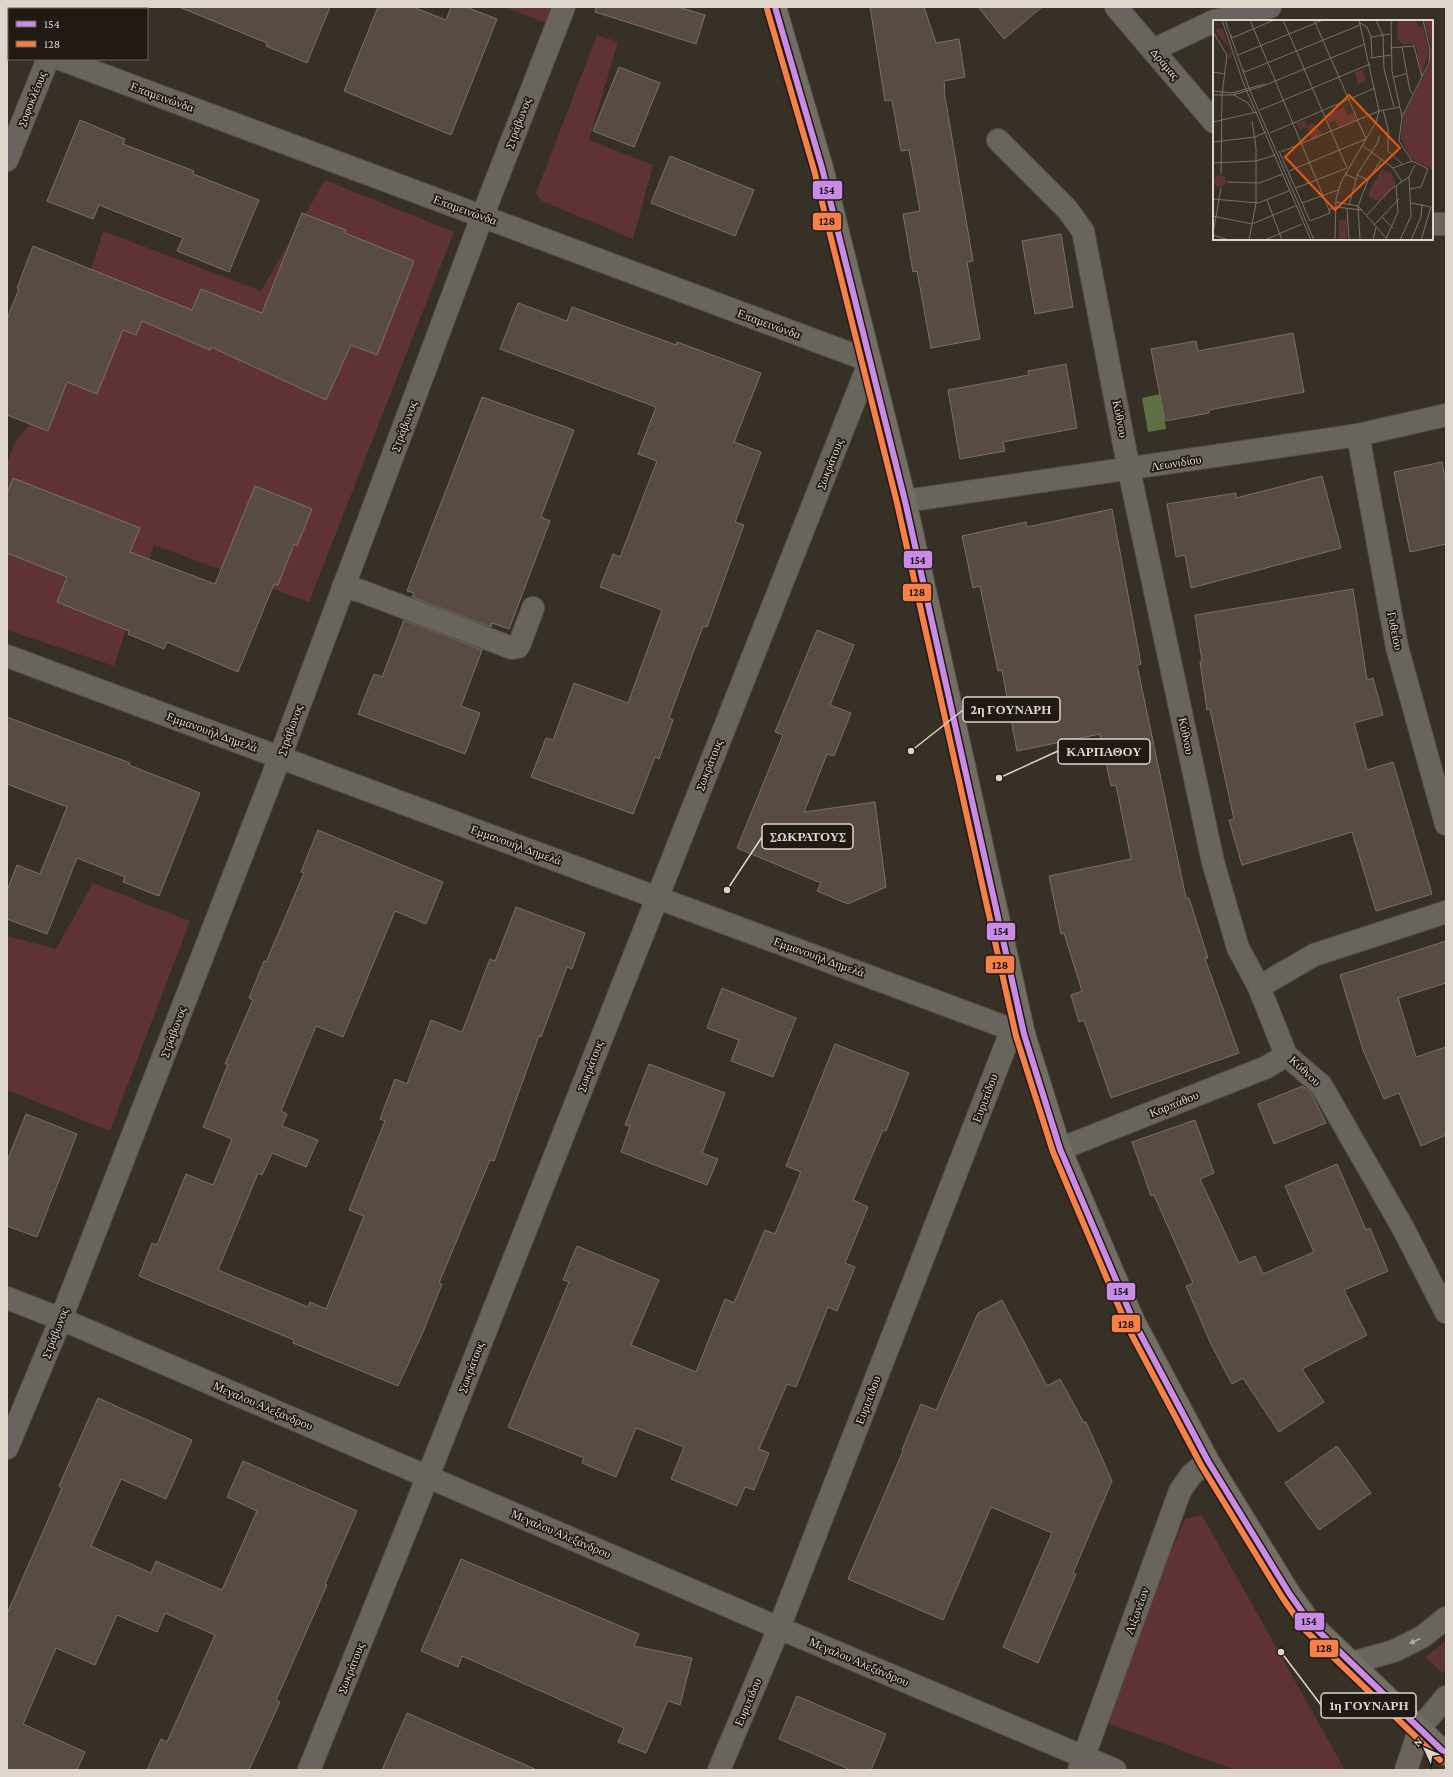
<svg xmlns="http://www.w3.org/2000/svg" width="1453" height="1777" font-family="'Crimson Pro',serif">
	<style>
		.green { fill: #5f3334 }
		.water { fill: #5f7143 }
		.building { fill: #574b42; stroke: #78716b }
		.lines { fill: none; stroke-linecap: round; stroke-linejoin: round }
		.minor-casing { stroke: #544e45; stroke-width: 24 }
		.major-casing { stroke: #544e45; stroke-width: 24 }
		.minor { stroke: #69645d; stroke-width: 22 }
		.major { stroke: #736e63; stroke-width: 22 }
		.bus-1-casing { stroke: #201a13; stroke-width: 9 }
		.bus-2-casing { stroke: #201a13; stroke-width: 9 }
		.bus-1 { stroke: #ca8be6; stroke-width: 6 }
		.bus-2 { stroke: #f78048; stroke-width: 6 }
		.oneway { fill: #b5ada4 }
		.labels { text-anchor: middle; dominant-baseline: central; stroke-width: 3.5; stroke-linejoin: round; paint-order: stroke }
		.street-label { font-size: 12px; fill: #ded5cb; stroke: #201a13 }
		.inset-road { fill: none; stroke: #7a7269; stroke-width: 1 }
		.view { fill: #e8590c; fill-opacity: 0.15; stroke: #e8590c; stroke-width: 2 }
		.inset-edge { fill: none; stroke: #ded5cb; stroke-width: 2 }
		.leader { fill: none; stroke: #ded5cb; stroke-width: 1.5 }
		.callout-dot { fill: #ded5cb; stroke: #201a13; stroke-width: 1.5 }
		.callout { fill: #201a13; stroke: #ded5cb; stroke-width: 1.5 }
		.callout-label { font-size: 13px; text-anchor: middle; font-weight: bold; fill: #ded5cb }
		.line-badge { stroke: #201a13; stroke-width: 1.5 }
		.pale-badge-label { font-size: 11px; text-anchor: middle; font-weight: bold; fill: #111 }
	</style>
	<rect width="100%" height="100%" fill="#373027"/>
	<g class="green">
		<path d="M 505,7 L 552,7 L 546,23 Z"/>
		<path d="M 597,35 L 618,42 L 589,140 L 653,165 L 633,239 L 542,201 L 536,193 Z"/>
		<path d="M 325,180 L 454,232 L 309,602 L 154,545 L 114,666 L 7,630 L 7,463 L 14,444 L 52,395 L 103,231 L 261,291 Z"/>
		<path d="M 93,883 L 190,921 L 110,1131 L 7,1090 L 7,936 L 56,949 Z"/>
		<path d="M 1202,1515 L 1345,1770 L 1235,1770 L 1110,1724 L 1105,1709 L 1185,1519 Z"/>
		<path d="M 1446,1641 L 1446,1671 L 1441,1672 L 1425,1657 Z"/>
	</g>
	<path class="water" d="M 1160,394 L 1166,429 L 1148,432 L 1142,398 Z"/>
	<g class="building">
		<path d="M 179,7 L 330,7 L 307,63 L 266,46 L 267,43 Z"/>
		<path d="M 378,7 L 413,7 L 446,20 L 451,7 L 466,7 L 497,19 L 451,135 L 344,91 Z"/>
		<path d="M 596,7 L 678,7 L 705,15 L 696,44 L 595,12 Z"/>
		<path d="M 870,7 L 924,7 L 936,43 L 959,39 L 965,77 L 944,81 L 945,91 L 944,91 L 973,261 L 967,262 L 980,339 L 931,348 L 917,271 L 913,272 L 903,214 L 920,211 L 909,150 L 901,151 L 892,100 L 885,101 Z"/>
		<path d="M 978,7 L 1042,7 L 1004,39 Z"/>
		<path d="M 619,67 L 660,83 L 634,147 L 593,131 Z"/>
		<path d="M 80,120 L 125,139 L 123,144 L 194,171 L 193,174 L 259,200 L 229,272 L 177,251 L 183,238 L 99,205 L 93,219 L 47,201 Z"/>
		<path d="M 670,156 L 754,190 L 735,236 L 651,203 Z"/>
		<path d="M 302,213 L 346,230 L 345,233 L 414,261 L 377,355 L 351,345 L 326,400 L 211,347 L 210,350 L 142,321 L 136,335 L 123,330 L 97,394 L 67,382 L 48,431 L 7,415 L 7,319 L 19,289 L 17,288 L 33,246 L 192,310 L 201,289 L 262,313 Z"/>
		<path d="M 1061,234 L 1073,307 L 1035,314 L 1022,241 Z"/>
		<path d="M 518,303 L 567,321 L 572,307 L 676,345 L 677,342 L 761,373 L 734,442 L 761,452 L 735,522 L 744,525 L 707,627 L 703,626 L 669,718 L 673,720 L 659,759 L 655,757 L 633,814 L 531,777 L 546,738 L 553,740 L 574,683 L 628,703 L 662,610 L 600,587 L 613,554 L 620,557 L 657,461 L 638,454 L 656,407 L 500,349 Z"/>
		<path d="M 1293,333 L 1304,392 L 1209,410 L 1209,413 L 1165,421 L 1151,349 L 1196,341 L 1198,351 Z"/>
		<path d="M 1066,364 L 1077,428 L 1003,442 L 1005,451 L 960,459 L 948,390 L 1029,375 L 1028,371 Z"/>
		<path d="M 482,397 L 574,430 L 541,517 L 550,521 L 509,629 L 492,623 L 491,627 L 412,597 L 414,593 L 407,591 Z"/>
		<path d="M 1442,462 L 1446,484 L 1446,544 L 1410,552 L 1394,472 Z"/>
		<path d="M 1322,476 L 1341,548 L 1191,588 L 1185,555 L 1176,557 L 1167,504 L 1236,493 L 1236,498 Z"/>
		<path d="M 13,478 L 140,528 L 130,552 L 215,584 L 255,486 L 312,509 L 297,546 L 294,544 L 278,585 L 274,584 L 238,672 L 167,642 L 164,649 L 128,634 L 129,631 L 57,602 L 67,577 L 7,553 L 7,494 Z"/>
		<path d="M 1112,509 L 1141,664 L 1137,665 L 1186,898 L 1189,898 L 1208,958 L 1205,959 L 1239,1053 L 1111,1098 L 1084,1020 L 1079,1022 L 1071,995 L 1082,991 L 1064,933 L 1061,934 L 1049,876 L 1131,859 L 1116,785 L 1111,786 L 1100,734 L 1017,751 L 1002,670 L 998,671 L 980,586 L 973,588 L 962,536 L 1026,522 L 1027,527 Z"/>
		<path d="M 1353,589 L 1367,680 L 1373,678 L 1383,715 L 1354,723 L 1367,770 L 1393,762 L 1432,894 L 1376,911 L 1352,832 L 1242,865 L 1229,820 L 1234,819 L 1210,709 L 1207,710 L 1200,662 L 1202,661 L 1195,615 Z"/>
		<path d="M 404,620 L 482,650 L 461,706 L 480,713 L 465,754 L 358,714 L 374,674 L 382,677 Z"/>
		<path d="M 817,630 L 854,645 L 830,705 L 851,713 L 834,756 L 827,754 L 804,812 L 875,802 L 886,887 L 848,904 L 817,891 L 821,883 L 737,848 L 783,735 L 775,732 Z"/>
		<path d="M 7,717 L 130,763 L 129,765 L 200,793 L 159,896 L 123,882 L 125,877 L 77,858 L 47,934 L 7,919 L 7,891 L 17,865 L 40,874 L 67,807 L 7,784 Z"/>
		<path d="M 318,830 L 443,882 L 426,924 L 395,911 L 343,1037 L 316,1026 L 281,1111 L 287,1114 L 282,1126 L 318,1140 L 306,1167 L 272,1153 L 262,1175 L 258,1173 L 218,1270 L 308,1307 L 310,1302 L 326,1309 L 364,1216 L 349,1210 L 385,1121 L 380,1119 L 395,1079 L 407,1084 L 431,1020 L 462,1032 L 490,959 L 495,961 L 516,907 L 585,933 L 572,969 L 567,967 L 541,1037 L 539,1036 L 494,1161 L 490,1160 L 439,1283 L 442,1284 L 423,1332 L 398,1386 L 293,1343 L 294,1340 L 139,1276 L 152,1243 L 157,1245 L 186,1174 L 213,1185 L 232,1139 L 203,1127 L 228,1064 L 225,1064 L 253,1000 L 249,998 L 264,961 L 266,962 L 304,873 L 301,872 Z"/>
		<path d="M 1446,941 L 1446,983 L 1398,998 L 1416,1057 L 1446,1047 L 1446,1135 L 1421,1146 L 1399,1093 L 1384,1099 L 1363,1050 L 1340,975 Z"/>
		<path d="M 722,988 L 796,1018 L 773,1077 L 731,1061 L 739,1040 L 707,1028 Z"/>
		<path d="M 835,1044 L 909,1073 L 886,1131 L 883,1130 L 853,1200 L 868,1207 L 845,1263 L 855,1267 L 837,1311 L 828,1307 L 796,1387 L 787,1384 L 759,1449 L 769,1453 L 754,1490 L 745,1487 L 737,1506 L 671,1479 L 684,1447 L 636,1428 L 616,1477 L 582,1463 L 584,1458 L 508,1427 L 569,1282 L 563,1280 L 577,1246 L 659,1280 L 631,1345 L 696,1372 L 725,1299 L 734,1303 L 765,1230 L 775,1234 L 801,1172 L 786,1166 Z"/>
		<path d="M 649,1064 L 725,1093 L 702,1153 L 718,1159 L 707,1185 L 621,1152 L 630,1126 L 625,1125 Z"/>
		<path d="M 1303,1086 L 1311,1093 L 1326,1123 L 1274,1144 L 1258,1104 Z"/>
		<path d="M 26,1114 L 77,1134 L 37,1237 L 7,1226 L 7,1161 Z"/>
		<path d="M 1195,1120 L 1214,1173 L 1200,1179 L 1239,1263 L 1255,1256 L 1263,1274 L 1314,1252 L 1285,1186 L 1337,1164 L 1366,1230 L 1370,1228 L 1388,1271 L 1344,1290 L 1367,1335 L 1302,1369 L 1324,1402 L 1279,1432 L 1243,1378 L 1232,1384 L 1211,1344 L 1186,1286 L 1193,1283 L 1154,1195 L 1151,1196 L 1132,1142 Z"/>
		<path d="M 1002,1300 L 1047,1386 L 1060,1379 L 1084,1423 L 1086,1422 L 1112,1481 L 1073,1573 L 1076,1574 L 1038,1663 L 1003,1647 L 1052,1533 L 991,1507 L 943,1620 L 848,1579 L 903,1451 L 902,1450 L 921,1404 L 936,1410 L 978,1313 Z"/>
		<path d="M 98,1398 L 192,1440 L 166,1499 L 121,1479 L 91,1546 L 151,1573 L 156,1561 L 222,1590 L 257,1511 L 227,1497 L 243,1461 L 357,1511 L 325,1584 L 327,1585 L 276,1700 L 280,1702 L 249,1770 L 147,1770 L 161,1739 L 167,1742 L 215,1635 L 165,1613 L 157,1632 L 117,1615 L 95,1665 L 56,1648 L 23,1724 L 85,1752 L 77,1770 L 7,1770 L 7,1614 L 62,1488 L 59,1486 Z"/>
		<path d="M 1337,1446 L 1371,1493 L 1319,1530 L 1285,1483 Z"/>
		<path d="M 461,1559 L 639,1634 L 634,1646 L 692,1658 L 680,1705 L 668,1701 L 646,1753 L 618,1742 L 624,1728 L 462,1656 L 458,1667 L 421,1651 Z"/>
		<path d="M 797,1696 L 886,1734 L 871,1770 L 851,1770 L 779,1739 Z"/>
		<path d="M 407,1713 L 537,1770 L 382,1770 Z"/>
	</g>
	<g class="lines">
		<defs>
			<g id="minor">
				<path d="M 1116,7 L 1214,122"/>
				<path d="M 67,9 L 68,7"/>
				<path d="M 1215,21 L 1270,7"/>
				<path d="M 7,39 L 9,40"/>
				<path d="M 1153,50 L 1214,21"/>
				<path d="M 60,59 L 870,361 L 428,1476 L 309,1770"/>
				<path d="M 998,140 L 1067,209 L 1083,231 L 1129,470 L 1213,862 L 1238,948 L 1259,987 L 1286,1055 L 1321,1085 L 1403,1228 L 1446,1312"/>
				<path d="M 7,160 L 48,59"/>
				<path d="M 1432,224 L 1446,224"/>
				<path d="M 1358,435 L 1397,647 L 1446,824"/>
				<path d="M 905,501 L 1358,435 L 1446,415"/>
				<path d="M 343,587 L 361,591 L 512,648 L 518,647 L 520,643 L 533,608"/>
				<path d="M 7,656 L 1024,1034"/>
				<path d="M 1259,987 L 1314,955 L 1446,912"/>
				<path d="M 1060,1149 L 1267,1067 L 1286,1055"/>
				<path d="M 7,1298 L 61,1319 L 779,1628 L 1115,1770"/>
				<path d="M 7,1448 L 61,1319 L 280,757 L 482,217 L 564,7"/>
				<path d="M 1351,1663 L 1394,1651 L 1422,1637 L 1446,1618"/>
				<path d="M 719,1770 L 779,1628 L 1012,1029"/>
				<path d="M 1079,1770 L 1180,1491 L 1191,1475 L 1208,1461"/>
				<path d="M 1406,1770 L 1420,1728 L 1446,1697"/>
			</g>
			<path id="major" d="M 775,7 L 822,168 L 905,501 L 1024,1034 L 1060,1149 L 1134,1322 L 1208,1461 L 1289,1593 L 1311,1624 L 1446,1754"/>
		</defs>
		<use href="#minor" class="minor-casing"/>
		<use href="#major" class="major-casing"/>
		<use href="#minor" class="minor"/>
		<use href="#major" class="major"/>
		<defs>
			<path id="bus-1" d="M 775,7 L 822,168 L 905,501 L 1024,1034 L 1060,1149 L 1134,1322 L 1208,1461 L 1289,1593 L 1311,1624 L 1446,1754"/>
			<path id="bus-2" d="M 767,9 L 814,170 L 897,503 L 1016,1036 L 1053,1152 L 1127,1326 L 1201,1465 L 1282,1597 L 1305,1630 L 1440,1760"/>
		</defs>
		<use href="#bus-1" class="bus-1-casing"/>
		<use href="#bus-2" class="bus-2-casing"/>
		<use href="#bus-1" class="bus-1"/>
		<use href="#bus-2" class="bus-2"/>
	</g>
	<defs><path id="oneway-solid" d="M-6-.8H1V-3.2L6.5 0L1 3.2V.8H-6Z"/></defs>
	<use class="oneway" href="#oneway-solid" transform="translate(1415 1641) rotate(154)"/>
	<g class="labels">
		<g class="street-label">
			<text transform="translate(1165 64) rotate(50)">Δράμας</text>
			<text transform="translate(162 97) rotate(20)">Επαμεινώνδα</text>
			<text transform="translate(32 99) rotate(-68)">Σοφοκλέους</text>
			<text transform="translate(518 123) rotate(-69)">Στράβωνος</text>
			<text transform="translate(465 210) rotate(20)">Επαμεινώνδα</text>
			<text transform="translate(769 324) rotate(20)">Επαμεινώνδα</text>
			<text transform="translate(1120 419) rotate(79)">Κύθνου</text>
			<text transform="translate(404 426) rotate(-69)">Στράβωνος</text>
			<text transform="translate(1176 463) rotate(-9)">Λεωνιδίου</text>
			<text transform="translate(830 464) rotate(-68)">Σωκράτους</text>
			<text transform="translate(1395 631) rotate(79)">Γυθείου</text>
			<text transform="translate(290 730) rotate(-70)">Στράβωνος</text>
			<text transform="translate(212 732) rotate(20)">Εμμανουήλ Δημελά</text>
			<text transform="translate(1186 736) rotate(78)">Κύθνου</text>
			<text transform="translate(709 765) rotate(-68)">Σωκράτους</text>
			<text transform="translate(516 845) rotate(20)">Εμμανουήλ Δημελά</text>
			<text transform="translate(819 957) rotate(20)">Εμμανουήλ Δημελά</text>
			<text transform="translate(173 1032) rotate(-69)">Στράβωνος</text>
			<text transform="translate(590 1066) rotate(-69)">Σωκράτους</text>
			<text transform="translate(1305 1071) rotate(43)">Κύθνου</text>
			<text transform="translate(985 1098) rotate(-69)">Ευριπίδου</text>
			<text transform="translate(1174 1104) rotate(-22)">Καρπάθου</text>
			<text transform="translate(55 1333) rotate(-68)">Στράβωνος</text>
			<text transform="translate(471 1367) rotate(-69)">Σωκράτους</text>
			<text transform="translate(868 1400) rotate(-69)">Ευριπίδου</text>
			<text transform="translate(263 1406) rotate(23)">Μεγαλου Αλεξάνδρου</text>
			<text transform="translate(561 1534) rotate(23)">Μεγαλου Αλεξάνδρου</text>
			<text transform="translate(1137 1611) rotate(-70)">Αιξωνέων</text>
			<text transform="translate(859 1662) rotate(23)">Μεγαλου Αλεξάνδρου</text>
			<text transform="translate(351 1668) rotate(-68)">Σωκράτους</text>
			<text transform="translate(748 1702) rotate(-67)">Ευριπίδου</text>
		</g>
	</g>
	<g transform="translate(1213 20)">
		<rect width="220" height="220" fill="#373027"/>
		<path d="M 185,0 L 204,0 L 205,7 L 210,7 L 216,33 L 209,55 L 203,26 L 196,23 L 191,25 L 184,18 ZM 211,0 L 220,0 L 220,150 L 199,139 L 188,119 L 191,95 L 217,44 L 218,25 ZM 8,8 L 10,10 L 19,38 L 16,38 L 16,29 L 2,10 ZM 150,49 L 153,60 L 145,65 L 142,52 ZM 131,87 L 134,95 L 141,93 L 143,100 L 125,107 L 122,100 L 116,103 L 112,95 ZM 92,100 L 94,106 L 100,103 L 109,114 L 99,119 L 94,108 L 86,109 L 83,103 ZM 169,149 L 178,153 L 183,165 L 165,181 L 156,177 L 156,172 ZM1 161a6 6 0 1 1 12 0a6 6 0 1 1-12 0ZM 134,199 L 134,220 L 126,220 L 126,200 Z" fill="#5f3334"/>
		<path class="inset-road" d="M 9,0 L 30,62 L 98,220M 12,0 L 36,68 L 101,220M 37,0 L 116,190M 70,0 L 134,148M 163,0 L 170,15 L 171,49 L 181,87M 178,0 L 179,51 L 189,97 L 186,121 L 199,141 L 215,149 L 208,167 L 197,169M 147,3 L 154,7 L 158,17 L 159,37M 0,12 L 14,35 L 9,75 L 8,154M 18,15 L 19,18 L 61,0M 158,17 L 177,14M 189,27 L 197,71 L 200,74M 177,28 L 201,26 L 209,57M 25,35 L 110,0M 157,38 L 178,35M 30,49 L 32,52 L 147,5M 0,52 L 12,54M 181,57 L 193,54M 0,71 L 19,73 L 52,64M 0,75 L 20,75 L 50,66 L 152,24M 21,75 L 35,83 L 41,93M 47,90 L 157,44M 170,90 L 175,109 L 175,131 L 189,144M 189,97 L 216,43 L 217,30 L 210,0M 0,102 L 44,92M 57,113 L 162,68M 0,122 L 42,117 L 53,112M 149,125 L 180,148 L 189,162M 66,131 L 97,201 L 117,193 L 116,190 L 123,187 L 149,190M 68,132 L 166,91 L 187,87M 0,143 L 43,141 L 62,135M 180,148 L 199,141M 76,151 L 153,119 L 101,0M 132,154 L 143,159M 144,155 L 155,160M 14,162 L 46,163 L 70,154M 83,168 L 134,148M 0,179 L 45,183 L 76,171M 54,180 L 69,220M 123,182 L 145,186 L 175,220M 89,183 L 125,170M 198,183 L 218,187 L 208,220M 136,185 L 145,153 L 165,122 L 166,116M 134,188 L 136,220M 154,195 L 177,170 L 196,157 L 202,145M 0,196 L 39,204 L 82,186M 169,197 L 180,208M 161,205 L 186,179M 0,214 L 8,168M 0,215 L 16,220M 173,219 L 185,192 L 183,166M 36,220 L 43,183 L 43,127 L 39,101M 52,220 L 89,204M 122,220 L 123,179 L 128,162 L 163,102 L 166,91 L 146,0M 147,220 L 145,186 L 155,160 L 168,140M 160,220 L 163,207M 187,220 L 198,196 L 196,157M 198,220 L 208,197 L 209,184"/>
		<path class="view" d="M 136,75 L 187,128 L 122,190 L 72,137 Z"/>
		<rect width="220" height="220" class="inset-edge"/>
	</g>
	<path class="leader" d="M911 751L963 710M999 778L1058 751M727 890L762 837M1281 1652L1321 1705"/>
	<g class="callout-dot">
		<circle cx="911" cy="751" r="4"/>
		<circle cx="999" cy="778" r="4"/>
		<circle cx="727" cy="890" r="4"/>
		<circle cx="1281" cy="1652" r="4"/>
	</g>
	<g class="callout">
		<rect x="963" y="697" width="97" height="25" rx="4"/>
		<rect x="1058" y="739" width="92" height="25" rx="4"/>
		<rect x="762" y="824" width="91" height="25" rx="4"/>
		<rect x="1321" y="1693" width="95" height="25" rx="4"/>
	</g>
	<g class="callout-label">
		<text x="1011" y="714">2η ΓΟΥΝΑΡΗ</text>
		<text x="1104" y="756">ΚΑΡΠΑΘΟΥ</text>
		<text x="808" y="841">ΣΩΚΡΑΤΟΥΣ</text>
		<text x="1369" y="1710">1η ΓΟΥΝΑΡΗ</text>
	</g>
	<g class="line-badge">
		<rect x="812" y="180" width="31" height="20" rx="4" fill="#ca8be6"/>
		<rect x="812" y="212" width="30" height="19" rx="4" fill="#f78048"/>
		<rect x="903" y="550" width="30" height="19" rx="4" fill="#ca8be6"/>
		<rect x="902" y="583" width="30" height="19" rx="4" fill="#f78048"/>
		<rect x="986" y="922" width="30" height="19" rx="4" fill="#ca8be6"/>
		<rect x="985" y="955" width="30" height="19" rx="4" fill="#f78048"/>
		<rect x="1106" y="1282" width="30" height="19" rx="4" fill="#ca8be6"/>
		<rect x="1111" y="1314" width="30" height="19" rx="4" fill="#f78048"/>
		<rect x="1294" y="1612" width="31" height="19" rx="4" fill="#ca8be6"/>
		<rect x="1309" y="1639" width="30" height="19" rx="4" fill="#f78048"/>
	</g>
	<g class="pale-badge-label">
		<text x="827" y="194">154</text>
		<text x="827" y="225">128</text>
		<text x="918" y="564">154</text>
		<text x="917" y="596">128</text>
		<text x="1001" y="935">154</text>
		<text x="1000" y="969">128</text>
		<text x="1121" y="1295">154</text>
		<text x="1126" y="1328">128</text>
		<text x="1309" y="1625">154</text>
		<text x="1324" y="1652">128</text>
	</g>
	<rect width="1453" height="1777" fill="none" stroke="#ded5cb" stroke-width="16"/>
	<rect x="8" y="8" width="140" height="52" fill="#201a13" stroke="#6c655d"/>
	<rect x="16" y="21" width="20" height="6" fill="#ca8be6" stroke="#6c655d"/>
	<text x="44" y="28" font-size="12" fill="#ded5cb">154</text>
	<rect x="16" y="41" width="20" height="6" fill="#f78048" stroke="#6c655d"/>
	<text x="44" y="48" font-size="12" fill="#ded5cb">128</text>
	<g transform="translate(1425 1749) rotate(314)" stroke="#201a13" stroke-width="3" paint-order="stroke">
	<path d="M0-3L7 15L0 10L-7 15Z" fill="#ded5cb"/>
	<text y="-6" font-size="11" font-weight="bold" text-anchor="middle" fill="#ded5cb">N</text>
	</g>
</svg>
